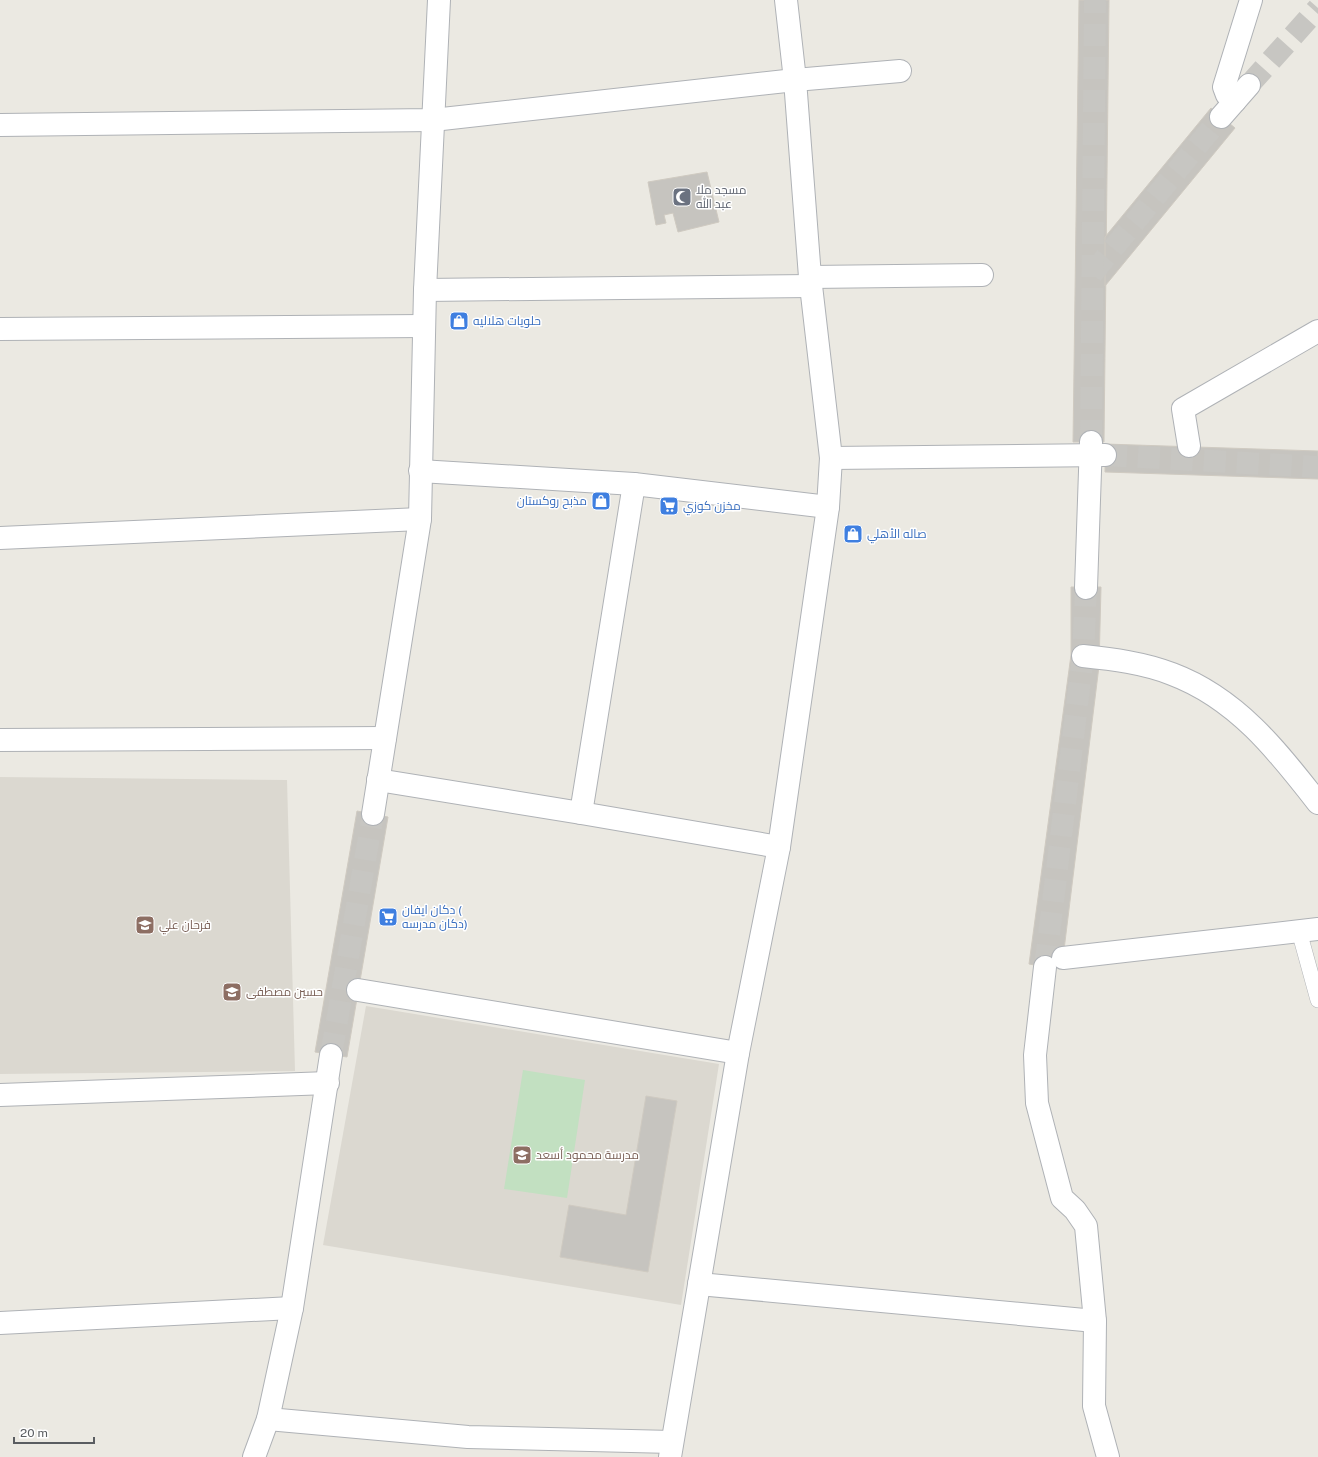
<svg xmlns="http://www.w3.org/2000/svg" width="1318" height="1457" font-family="'Public Sans',Cairo,sans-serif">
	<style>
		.education { fill: #dbd8d0 }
		.green { fill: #c2e0c1 }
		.building { fill: #c6c4bf; stroke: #cfcac1 }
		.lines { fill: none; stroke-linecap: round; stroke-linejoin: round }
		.street-tunnel { stroke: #c7c6c2; stroke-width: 22; stroke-dasharray: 22 11; stroke-linecap: butt }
		.lane-casing { stroke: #afb2b6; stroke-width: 16 }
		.street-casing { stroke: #afb2b6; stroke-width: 24 }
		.lane { stroke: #fff; stroke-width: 15 }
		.street { stroke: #fff; stroke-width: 22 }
		.labels { text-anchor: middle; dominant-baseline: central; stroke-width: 3; stroke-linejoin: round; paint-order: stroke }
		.worship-label { font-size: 12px; fill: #5b616d; stroke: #fff; text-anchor: start }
		.shop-label { font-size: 12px; fill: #366cbe; stroke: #fff; text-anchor: start }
		.education-label { font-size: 12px; fill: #785e54; stroke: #fff; text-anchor: start }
	</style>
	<rect width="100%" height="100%" fill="#ebe9e2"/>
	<g class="education">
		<path d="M 0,777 L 287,780 L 295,1071 L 0,1074 Z"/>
		<path d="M 366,1006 L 719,1064 L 681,1305 L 323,1245 Z"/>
	</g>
	<path class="green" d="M 523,1070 L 585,1080 L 567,1198 L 504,1189 Z"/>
	<g class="building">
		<path d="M 1079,0 L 1109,0 L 1104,442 L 1073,442 Z"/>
		<path d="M 1211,108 L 1235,128 L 1105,286 L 1105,237 Z"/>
		<path d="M 707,172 L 719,222 L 678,232 L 673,213 L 664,215 L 666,223 L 656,225 L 648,182 Z"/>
		<path d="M 1105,444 L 1318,451 L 1318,479 L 1105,472 Z"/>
		<path d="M 1071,587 L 1101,587 L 1099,666 L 1063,958 L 1057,966 L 1045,967 L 1029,964 L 1071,655 Z"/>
		<path d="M 357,811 L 388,817 L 347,1057 L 315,1052 Z"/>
		<path d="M 646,1096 L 677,1101 L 648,1272 L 560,1257 L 569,1205 L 626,1215 Z"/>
	</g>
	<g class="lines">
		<g class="street-tunnel">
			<path d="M 1249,85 L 1318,8"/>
			<path d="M 1092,274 L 1221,117"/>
			<path d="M 1091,442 L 1095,0"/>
			<path d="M 1105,455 L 1318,467"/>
			<path d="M 1045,967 L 1083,656 L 1086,588"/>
			<path d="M 331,1055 L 373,814"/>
		</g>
		<defs>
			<path id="lane" d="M 1299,931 L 1318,1000"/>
			<g id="street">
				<path d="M 1235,101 L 1227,95 L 1224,87 L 1251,0"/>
				<path d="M 1221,117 L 1249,85"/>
				<path d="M 0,125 L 433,120 L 795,80 L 900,71"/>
				<path d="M 810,277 L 982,275"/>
				<path d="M 425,290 L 811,286"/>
				<path d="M 1,329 L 424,326"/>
				<path d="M 1189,446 L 1183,409 L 1318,331"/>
				<path d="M 831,458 L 1105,455"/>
				<path d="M 420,471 L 634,484 L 828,507"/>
				<path d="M 0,538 L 420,519"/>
				<path d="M 1086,588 L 1091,442"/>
				<path d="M 1083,656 C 1112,659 1144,663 1172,674 C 1236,698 1277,750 1318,803"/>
				<path d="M 0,740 L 385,738"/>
				<path d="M 378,780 L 581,813 L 779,847"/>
				<path d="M 581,813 L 634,484"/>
				<path d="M 373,814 L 420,519 L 425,290 L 439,0"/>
				<path d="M 1063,958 L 1318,929"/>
				<path d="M 1045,967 L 1035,1055 L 1037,1103 L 1062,1198 L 1075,1210 L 1086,1226 L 1095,1321 L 1094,1406 L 1108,1457"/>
				<path d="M 358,990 L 738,1053"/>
				<path d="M 0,1095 L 328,1083"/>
				<path d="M 699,1284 L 1095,1321"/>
				<path d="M 0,1323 L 292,1308"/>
				<path d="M 268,1419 L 468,1437 L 672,1442"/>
				<path d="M 254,1457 L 268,1419 L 292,1308 L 331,1055"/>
				<path d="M 670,1457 L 738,1053 L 779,847 L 828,507 L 831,458 L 810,277 L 795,80 L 786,0"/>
			</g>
		</defs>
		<use href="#lane" class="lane-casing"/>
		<use href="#street" class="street-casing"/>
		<use href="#lane" class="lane"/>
		<use href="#street" class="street"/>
	</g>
	<defs>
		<symbol id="mosque-square" viewBox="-11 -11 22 22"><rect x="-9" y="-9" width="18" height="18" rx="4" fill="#6b7280" stroke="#fff"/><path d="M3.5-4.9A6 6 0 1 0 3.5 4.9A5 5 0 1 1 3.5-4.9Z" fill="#fff"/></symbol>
		<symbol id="shop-square" viewBox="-11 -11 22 22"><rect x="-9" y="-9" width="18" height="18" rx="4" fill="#3f7fe0" stroke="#fff"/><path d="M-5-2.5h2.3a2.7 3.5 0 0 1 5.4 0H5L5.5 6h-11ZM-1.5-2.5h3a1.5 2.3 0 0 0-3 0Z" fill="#fff"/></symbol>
		<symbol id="supermarket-square" viewBox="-11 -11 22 22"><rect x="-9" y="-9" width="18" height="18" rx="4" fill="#3f7fe0" stroke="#fff"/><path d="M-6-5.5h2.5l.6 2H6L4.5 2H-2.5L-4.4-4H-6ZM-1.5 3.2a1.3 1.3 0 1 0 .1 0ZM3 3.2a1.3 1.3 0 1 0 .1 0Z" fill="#fff"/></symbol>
		<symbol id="school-square" viewBox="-11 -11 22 22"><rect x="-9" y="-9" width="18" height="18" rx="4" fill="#8d6e63" stroke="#fff"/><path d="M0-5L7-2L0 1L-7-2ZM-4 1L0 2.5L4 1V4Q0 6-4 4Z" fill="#fff"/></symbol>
	</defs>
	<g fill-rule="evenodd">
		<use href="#mosque-square" x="671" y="186" width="22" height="22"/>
		<use href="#shop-square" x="448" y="310" width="22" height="22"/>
		<use href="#shop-square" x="590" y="490" width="22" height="22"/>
		<use href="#supermarket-square" x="658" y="495" width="22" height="22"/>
		<use href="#shop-square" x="842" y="523" width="22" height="22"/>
		<use href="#supermarket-square" x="377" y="906" width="22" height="22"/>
		<use href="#school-square" x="134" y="914" width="22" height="22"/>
		<use href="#school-square" x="221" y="981" width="22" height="22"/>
		<use href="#school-square" x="511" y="1144" width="22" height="22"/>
	</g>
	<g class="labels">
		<g class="worship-label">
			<text x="696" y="190">مسجد ملا<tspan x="696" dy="14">عبد الله</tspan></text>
		</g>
		<g class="shop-label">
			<text x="473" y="321">حلويات هلاليه</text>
			<text x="587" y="501" text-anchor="end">مذبح روكستان</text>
			<text x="683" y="506">مخزن كوزي</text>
			<text x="867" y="534">صاله الأهلي</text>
			<text x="402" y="910">دكان ايفان (<tspan x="402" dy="14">دكان مدرسه)</tspan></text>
		</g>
		<g class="education-label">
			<text x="159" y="925">فرحان علي</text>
			<text x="246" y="992">حسين مصطفى</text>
			<text x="536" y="1155">مدرسة محمود أسعد</text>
		</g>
	</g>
	<path d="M14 1437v6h80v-6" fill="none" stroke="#5a5d61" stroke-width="2"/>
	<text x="20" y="1437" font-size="12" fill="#5a5d61" stroke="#ffffff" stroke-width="3" paint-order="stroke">20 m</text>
</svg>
